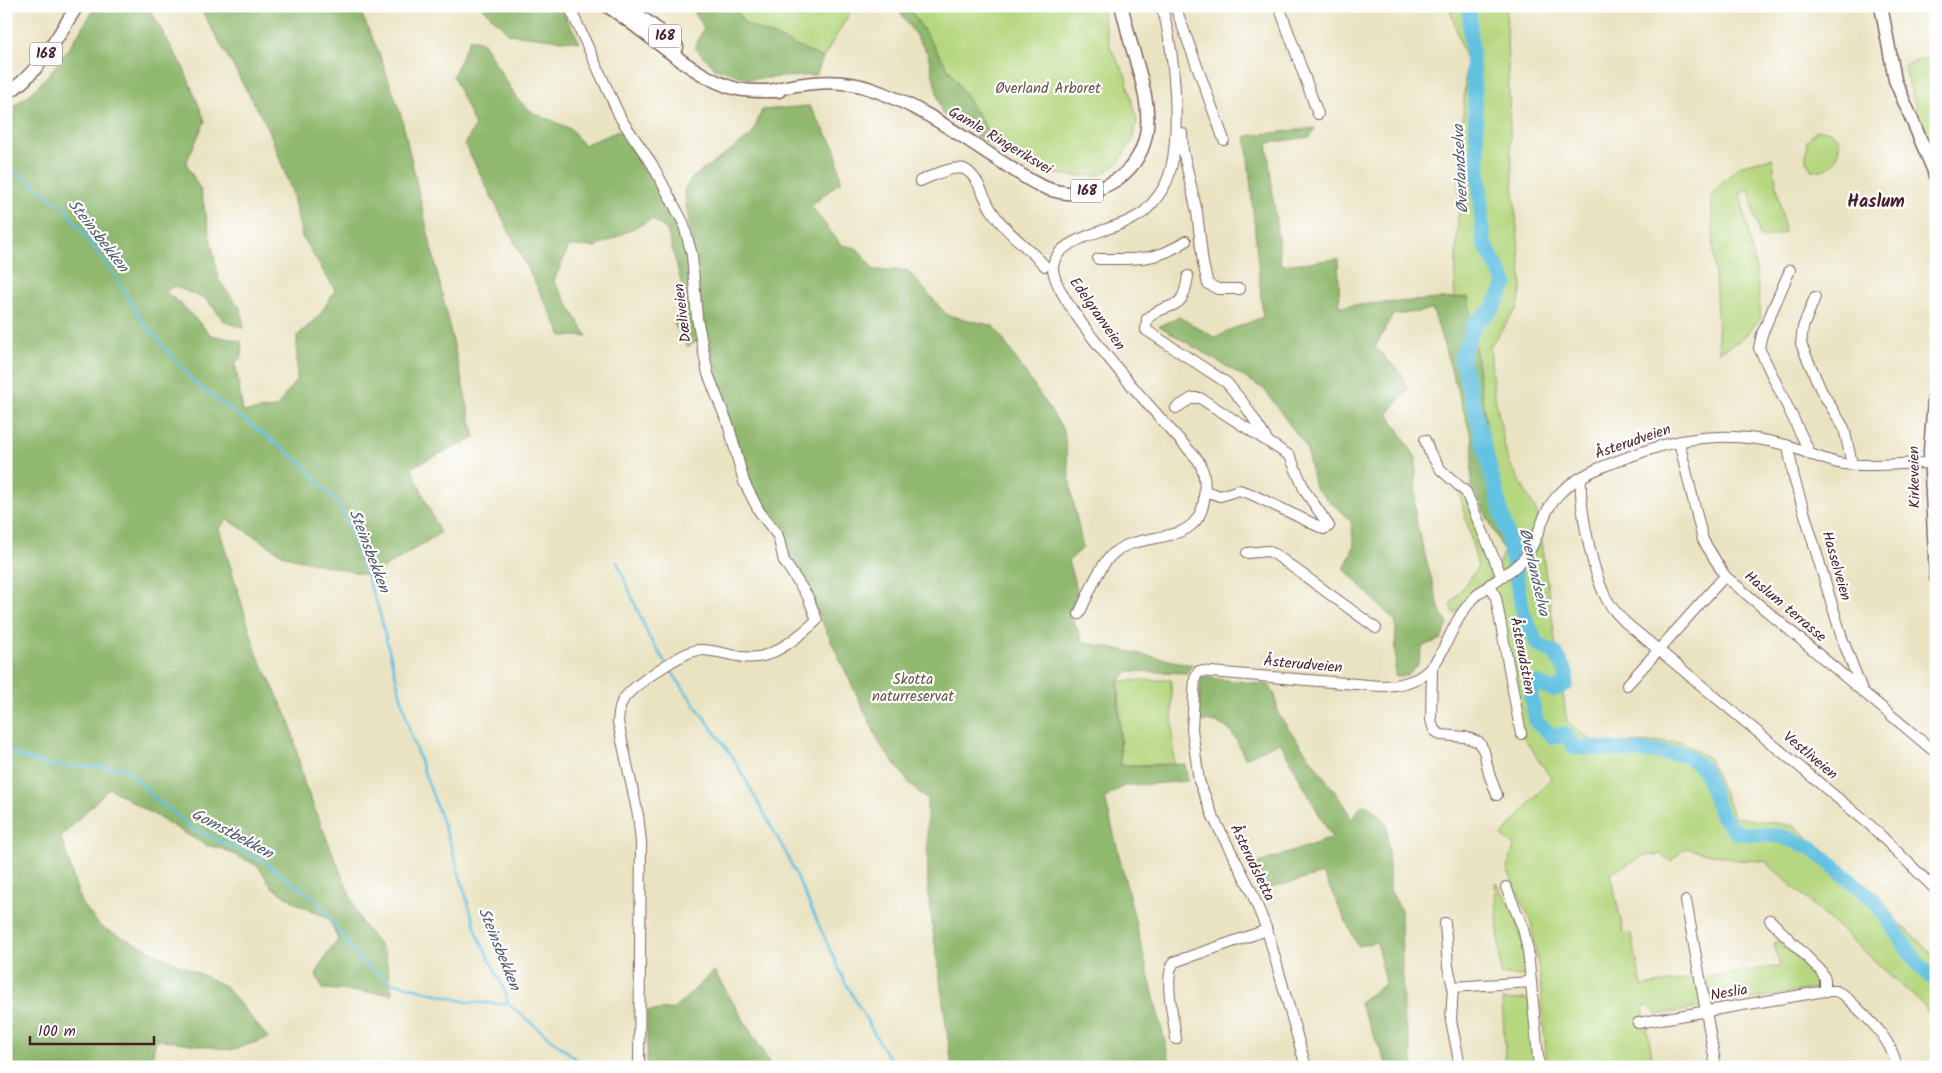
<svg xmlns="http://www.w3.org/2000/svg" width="1942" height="1073" font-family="Kalam,sans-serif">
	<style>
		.green { fill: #b6d77f; stroke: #807b55 }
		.forest { fill: #90b86e; stroke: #6d6c4c }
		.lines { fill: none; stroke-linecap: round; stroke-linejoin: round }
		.stream { stroke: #63c1e1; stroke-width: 2.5 }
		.river { stroke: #63c1e1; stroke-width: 15 }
		.minor-casing { stroke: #826460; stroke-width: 12 }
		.major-casing { stroke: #826460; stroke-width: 15 }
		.minor { stroke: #fff; stroke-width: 10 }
		.major { stroke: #fff; stroke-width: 12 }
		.labels { text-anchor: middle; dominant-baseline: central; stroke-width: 4.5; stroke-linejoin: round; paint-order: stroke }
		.shield { fill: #fff; stroke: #80626b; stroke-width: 1 }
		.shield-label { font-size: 14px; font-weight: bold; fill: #4a1f2b }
		.park-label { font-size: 15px; fill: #6a5644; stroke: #fff }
		.street-label { font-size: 15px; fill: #4a1f2b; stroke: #fff }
		.water-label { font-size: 16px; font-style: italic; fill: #53586b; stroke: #fff }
		.quarter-label { font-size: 18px; font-weight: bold; fill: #4a1f2b; stroke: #fff }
	</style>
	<rect width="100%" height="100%" fill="#fff"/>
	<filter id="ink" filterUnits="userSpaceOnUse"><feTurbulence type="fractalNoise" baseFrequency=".02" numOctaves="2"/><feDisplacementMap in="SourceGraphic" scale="10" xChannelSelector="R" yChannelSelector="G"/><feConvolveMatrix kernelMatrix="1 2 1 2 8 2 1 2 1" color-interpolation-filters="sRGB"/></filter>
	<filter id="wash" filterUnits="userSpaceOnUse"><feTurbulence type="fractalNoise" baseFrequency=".0096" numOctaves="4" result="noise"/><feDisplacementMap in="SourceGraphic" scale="20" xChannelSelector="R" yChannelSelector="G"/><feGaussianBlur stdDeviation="1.12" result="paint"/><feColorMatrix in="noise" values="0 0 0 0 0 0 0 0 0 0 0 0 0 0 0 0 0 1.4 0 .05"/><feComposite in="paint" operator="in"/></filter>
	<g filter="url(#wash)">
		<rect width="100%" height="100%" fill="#eae3c2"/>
		<g class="green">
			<path d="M 734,6 L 847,6 L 849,14 L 823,58 L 743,23 Z"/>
			<path d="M 908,6 L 1102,6 L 1104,22 L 1111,49 L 1125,74 L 1137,121 L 1132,142 L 1116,165 L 1100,175 L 1076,176 L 1051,173 L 1001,151 Z"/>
			<path d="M 1449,6 L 1506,6 L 1511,159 L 1522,286 L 1518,307 L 1490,346 L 1493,386 L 1507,458 L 1537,513 L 1567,722 L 1595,743 L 1683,742 L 1709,759 L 1734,817 L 1795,826 L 1936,957 L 1936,1023 L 1923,1005 L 1765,861 L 1738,860 L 1685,848 L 1671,861 L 1660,854 L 1644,856 L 1610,873 L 1624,934 L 1631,933 L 1642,986 L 1780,966 L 1774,943 L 1784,939 L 1820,977 L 1817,988 L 1657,1015 L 1649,1005 L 1643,1006 L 1654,1067 L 1547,1067 L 1540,978 L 1531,922 L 1507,869 L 1514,846 L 1502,836 L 1551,778 L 1522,735 L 1491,580 L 1504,551 L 1468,298 L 1454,297 L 1466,61 Z"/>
			<path d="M 1936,55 L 1936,154 L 1919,120 L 1904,65 Z"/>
			<path d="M 1817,130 L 1830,131 L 1839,139 C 1840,158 1833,171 1812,171 L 1806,160 L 1807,141 Z"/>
			<path d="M 1772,158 L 1785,232 L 1760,239 L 1749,189 L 1740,193 L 1756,270 L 1761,318 L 1743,338 L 1719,352 L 1711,194 L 1739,166 Z"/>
			<path d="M 1463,490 L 1495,566 L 1488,581 L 1454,614 L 1450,605 L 1478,567 L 1459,491 Z"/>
			<path d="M 1171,680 L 1174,764 L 1121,765 L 1119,681 Z"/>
			<path d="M 1495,882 C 1519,916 1523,935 1527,976 L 1501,975 Z"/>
			<path d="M 1531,999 L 1535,1067 L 1506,1067 L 1502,1000 Z"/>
		</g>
		<g class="forest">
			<path d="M 96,6 L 148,6 L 184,69 L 205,121 L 186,163 L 201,191 L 219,281 L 241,309 L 244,328 L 225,322 L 207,300 L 174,286 L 165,292 L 181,304 L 211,335 L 241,341 L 242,357 L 235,362 L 243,412 L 276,408 L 297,379 L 297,336 L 320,315 L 335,290 L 302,237 L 292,192 L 269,130 L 199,6 L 358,6 L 379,53 L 401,115 L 475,438 L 411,467 L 440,533 L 371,576 L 285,556 L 227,519 L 219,529 L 257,654 L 290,722 L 304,783 L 361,922 L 385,953 L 392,994 L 323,989 L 316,975 L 323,960 L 338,940 L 329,919 L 296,903 L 272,887 L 258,866 L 223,849 L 205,845 L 109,788 L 61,837 L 81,903 L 101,927 L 225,986 L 268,1038 L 232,1050 L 156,1039 L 150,1067 L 6,1067 L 6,110 C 42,94 75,39 96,6 Z"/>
			<path d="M 481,6 L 559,6 L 580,42 L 509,34 Z"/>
			<path d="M 690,6 L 734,6 L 744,23 L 823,58 L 816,75 L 749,79 L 715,68 L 695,48 L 704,27 Z"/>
			<path d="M 896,6 L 908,6 L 1001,151 L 1031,170 L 942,114 L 928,54 Z"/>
			<path d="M 470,38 L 483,43 L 517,99 L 532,112 L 571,129 L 583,145 L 619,131 L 668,206 L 683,238 L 700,339 L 688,347 L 674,324 L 687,303 L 667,230 L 652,219 L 596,247 L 569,246 L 554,281 L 587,336 L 562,336 L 465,144 L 475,126 L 453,76 Z"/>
			<path d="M 809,106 L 835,147 L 841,181 L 811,206 L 841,245 L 857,248 L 874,270 L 907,270 L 947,315 L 994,326 L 1064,431 L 1071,491 L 1083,548 L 1068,561 L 1077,590 L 1070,614 L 1083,642 L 1192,665 L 1187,673 L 1130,671 L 1118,681 L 1120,766 L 1185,764 L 1188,781 L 1124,786 L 1105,798 L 1171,1067 L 952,1067 L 928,893 L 927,800 L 911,785 L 881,746 L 777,527 L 741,468 L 701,309 L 684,190 L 693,177 L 752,135 L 762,110 Z"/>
			<path d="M 1315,128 L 1310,137 L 1267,143 L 1281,265 L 1338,259 L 1340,306 L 1468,297 L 1504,551 L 1471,485 L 1473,441 L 1433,310 L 1393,315 L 1375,347 L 1401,373 L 1408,390 L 1388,413 L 1416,458 L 1415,518 L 1440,611 L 1448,624 L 1441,639 L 1423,646 L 1417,666 L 1407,676 L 1395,676 L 1396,622 L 1344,569 L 1354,547 L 1351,521 L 1315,488 L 1306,447 L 1264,389 L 1159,326 L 1179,317 L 1216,338 L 1227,331 L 1263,317 L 1246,136 Z"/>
			<path d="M 1201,677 L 1269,685 L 1275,695 L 1278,714 L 1346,807 L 1351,820 L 1361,806 L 1367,805 L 1387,823 L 1390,890 L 1401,910 L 1403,1013 L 1414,1067 L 1388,1067 L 1359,1002 L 1385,984 L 1377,942 L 1358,946 L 1323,874 L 1259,891 L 1250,866 L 1332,838 L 1280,742 L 1245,758 C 1233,732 1229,721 1198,721 Z"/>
			<path d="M 714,971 L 772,1067 L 647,1067 L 647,1011 L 674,1009 Z"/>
		</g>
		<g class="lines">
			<g class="stream">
				<path d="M 6,165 L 64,207 L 118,280 L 142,321 L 196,384 L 300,461 L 341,508 L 378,607 L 411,736 L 450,843 L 478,936 L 505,991 L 508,1004"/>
				<path d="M 617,562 L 649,637 L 665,662"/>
				<path d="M 668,667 L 734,759 L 786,853 L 845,982 L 885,1052 L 896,1067"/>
				<path d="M 6,752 L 48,765 L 125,768 L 156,799 L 192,828 L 263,861 L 316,900 L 362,963 L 392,982 L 467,1002 L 508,1004"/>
				<path d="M 508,1004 L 586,1067"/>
			</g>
			<path class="river" d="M 1469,6 L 1483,241 L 1506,284 L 1492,310 L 1475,323 L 1461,357 L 1507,534 L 1523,612 L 1537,644 L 1556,654 L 1566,673 L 1566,684 L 1553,690 L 1537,683 L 1530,691 L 1536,722 L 1554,737 L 1564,734 L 1575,747 L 1684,754 L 1704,769 L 1721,815 L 1737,833 L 1780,836 L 1810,847 L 1874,900 L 1918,964 L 1936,981"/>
		</g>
	</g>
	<g filter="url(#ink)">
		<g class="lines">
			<defs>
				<g id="minor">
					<path d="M 569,6 L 621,119 L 652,164 L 683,222 L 692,255 L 697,318 L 708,374 L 729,427 L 744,482 L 759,511 L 778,536 L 784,561 L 808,597 L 817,620 C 802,634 783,650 763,656 C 742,662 720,649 699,650 C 683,651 632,686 623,700 C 619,707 619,714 618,722 L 638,815 L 641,842 L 639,1067"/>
					<path d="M 1175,6 L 1224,140"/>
					<path d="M 1279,6 L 1318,114"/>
					<path d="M 1182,133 L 1183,151 L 1197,212 L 1203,264 L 1208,284 L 1218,289 L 1240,289"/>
					<path d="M 920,181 C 931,177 952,165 964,169 C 978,175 984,199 992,211 C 1006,233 1028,247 1045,266"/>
					<path d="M 1098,259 C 1133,259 1156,262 1186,241"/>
					<path d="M 1790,270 L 1762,334 L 1759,348 L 1811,455"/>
					<path d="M 1188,276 C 1182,317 1170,298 1147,319 L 1146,330 L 1227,383 L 1245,405 L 1267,440"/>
					<path d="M 1815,297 L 1803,327 L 1801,344 L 1821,390 L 1844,428 L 1852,464"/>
					<path d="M 1176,408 L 1192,398 L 1200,398 L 1290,456 L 1305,491 L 1329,526 L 1324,529 L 1251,494 L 1239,490 L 1220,496 L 1205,491"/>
					<path d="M 1425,440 L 1430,453 L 1441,470 L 1466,492 L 1501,575"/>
					<path d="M 1679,442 L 1703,540 L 1725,576 L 1936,753"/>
					<path d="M 1788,446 L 1794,478 L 1842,638 L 1862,690"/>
					<path d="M 1581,478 C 1579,507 1592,569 1605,596 C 1610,607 1618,615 1626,623 L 1870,825 L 1936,890"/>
					<path d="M 1247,553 L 1268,551 L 1276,555 L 1376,628"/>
					<path d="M 1490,584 L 1496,598 L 1521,734"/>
					<path d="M 1079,614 C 1088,596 1099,564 1115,552 C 1142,530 1198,548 1204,500 C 1205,484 1206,474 1198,460 C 1170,429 1051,302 1053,267 C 1055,234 1125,231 1146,210 C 1154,202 1161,193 1166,183 C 1183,147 1175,43 1161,6"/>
					<path d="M 1432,669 L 1431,720 L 1434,730 L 1441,735 L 1465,737 L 1479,742 L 1484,751 L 1489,774 L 1497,795"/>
					<path d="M 1627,685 L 1725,576"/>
					<path d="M 1506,887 L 1523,928 L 1528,951 L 1539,1067"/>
					<path d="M 1686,901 L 1716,1067"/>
					<path d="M 1770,920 L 1821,971 L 1825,979 L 1825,991"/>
					<path d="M 1445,923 L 1448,967 L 1453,987 L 1531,982"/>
					<path d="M 1453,987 L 1451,1020 L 1459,1061"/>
					<path d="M 1638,1023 L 1825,991 L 1836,991 L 1844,995 C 1866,1017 1890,1035 1897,1067"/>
					<path d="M 1176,1039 C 1174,1020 1163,977 1174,962 L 1267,930"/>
					<path d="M 1306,1067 L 1267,930 L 1250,888 L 1214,819 L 1199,781 L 1192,729 L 1195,678 L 1199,671 L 1380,686 C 1452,685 1436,634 1477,595 C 1492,581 1515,571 1527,555 C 1540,536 1542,512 1558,495 C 1578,473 1615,462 1642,452 C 1688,435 1738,432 1786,445 C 1805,451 1824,461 1844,464 C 1872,467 1903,463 1931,463"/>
				</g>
				<g id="major">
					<path d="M 607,6 C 646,30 692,78 737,89 C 751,92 765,91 779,91"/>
					<path d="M 626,6 L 652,25 L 677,47"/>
					<path d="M 1881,6 L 1895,80 L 1936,176"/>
					<path d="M 770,91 C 802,82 840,78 871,89 C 916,104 957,133 997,159 C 1016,171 1037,188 1060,192 C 1082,196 1107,189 1124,174 C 1162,139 1145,92 1133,50 C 1128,36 1126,21 1121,6"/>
					<path d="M 6,94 C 39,74 57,37 77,6"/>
					<path d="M 1936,375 L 1930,451 L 1936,578"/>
				</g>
			</defs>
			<use href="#minor" class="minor-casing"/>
			<use href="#major" class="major-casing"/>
			<use href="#minor" class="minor"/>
			<use href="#major" class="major"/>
		</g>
	</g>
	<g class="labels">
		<g class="shield">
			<rect x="649" y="24.5" width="32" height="23" rx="4"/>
			<rect x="30" y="42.5" width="32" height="23" rx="4"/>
			<rect x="1071" y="179.5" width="32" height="23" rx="4"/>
		</g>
		<g class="shield-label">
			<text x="665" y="36">168</text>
			<text x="46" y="54">168</text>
			<text x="1087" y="191">168</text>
		</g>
		<g class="park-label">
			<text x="1048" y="89">Øverland Arboret</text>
			<text x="913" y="680">Skotta<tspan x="913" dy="17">naturreservat</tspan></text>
		</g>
		<g class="street-label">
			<text transform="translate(1000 141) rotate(31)">Gamle Ringeriksvei</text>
			<text transform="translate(683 313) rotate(-97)">Dæliveien</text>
			<text transform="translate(1097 314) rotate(55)">Edelgranveien</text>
			<text transform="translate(1633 442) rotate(-19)">Åsterudveien</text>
			<text transform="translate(1915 477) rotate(-91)">Kirkeveien</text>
			<text transform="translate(1836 566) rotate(74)">Hasselveien</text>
			<text transform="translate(1785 607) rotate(40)">Haslum terrasse</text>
			<text transform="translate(1522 656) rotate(79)">Åsterudstien</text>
			<text transform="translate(1303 665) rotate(5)">Åsterudveien</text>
			<text transform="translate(1810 756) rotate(40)">Vestliveien</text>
			<text transform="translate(1252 863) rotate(64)">Åsterudsletta</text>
			<text transform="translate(1729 993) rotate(-10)">Neslia</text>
		</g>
		<g class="water-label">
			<text transform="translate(1461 169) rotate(-93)">Øverlandselva</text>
			<text transform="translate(98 236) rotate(52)">Steinsbekken</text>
			<text transform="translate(369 551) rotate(69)">Steinsbekken</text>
			<text transform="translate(1534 572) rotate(77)">Øverlandselva</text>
			<text transform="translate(232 834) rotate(28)">Gomstbekken</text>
			<text transform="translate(499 949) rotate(68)">Steinsbekken</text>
		</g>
		<g class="quarter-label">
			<text x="1876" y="202">Haslum</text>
		</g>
	</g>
	<rect width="1942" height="1073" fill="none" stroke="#fff" stroke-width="25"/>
	<path d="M30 1036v8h124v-8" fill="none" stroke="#4a1f2b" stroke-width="2.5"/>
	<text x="38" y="1036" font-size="15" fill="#4a1f2b" stroke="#ffffff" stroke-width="4" paint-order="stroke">100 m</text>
</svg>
